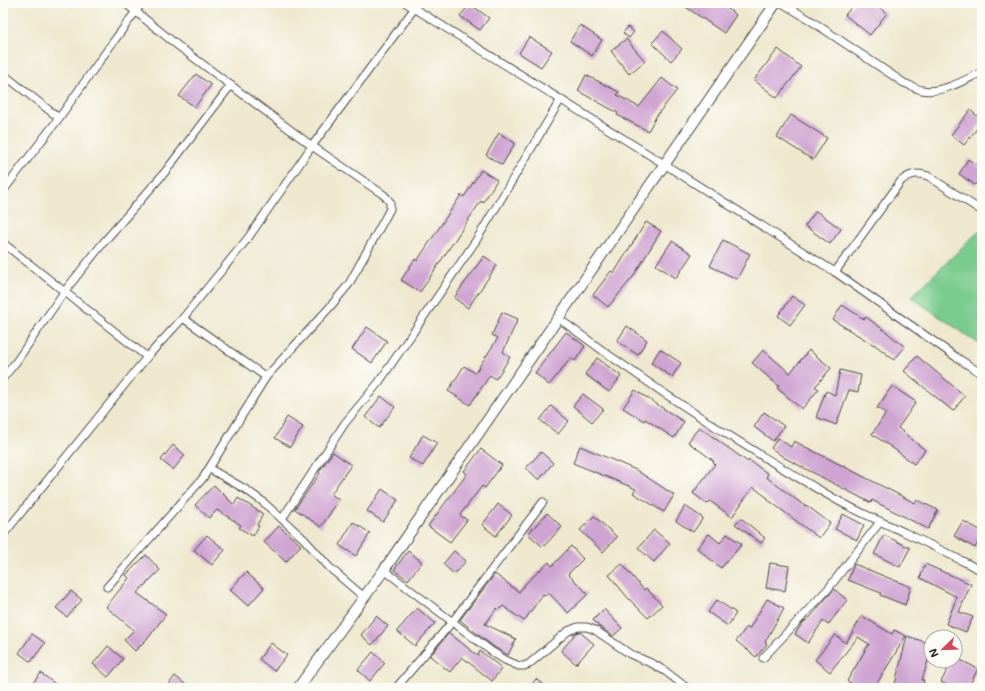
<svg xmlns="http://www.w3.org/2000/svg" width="985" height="691" font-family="Mali,sans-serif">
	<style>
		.green { fill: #79cb8e; stroke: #527b5c }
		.building { fill: #cfa4d2 }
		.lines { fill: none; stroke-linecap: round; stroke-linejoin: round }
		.street-casing { stroke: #484744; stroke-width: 9 }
		.secondary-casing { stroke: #484744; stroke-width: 12 }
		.street { stroke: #fff; stroke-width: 7 }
		.secondary { stroke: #fff; stroke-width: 10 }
	</style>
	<rect width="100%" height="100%" fill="#fdfcf7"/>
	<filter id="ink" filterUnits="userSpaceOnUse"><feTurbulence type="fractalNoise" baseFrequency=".025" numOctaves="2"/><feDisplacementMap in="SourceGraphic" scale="8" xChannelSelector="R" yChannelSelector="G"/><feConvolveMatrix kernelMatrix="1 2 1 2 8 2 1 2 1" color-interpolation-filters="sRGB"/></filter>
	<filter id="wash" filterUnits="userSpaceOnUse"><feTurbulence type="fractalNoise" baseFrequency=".012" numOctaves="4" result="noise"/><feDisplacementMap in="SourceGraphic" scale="16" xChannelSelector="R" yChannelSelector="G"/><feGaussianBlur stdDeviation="0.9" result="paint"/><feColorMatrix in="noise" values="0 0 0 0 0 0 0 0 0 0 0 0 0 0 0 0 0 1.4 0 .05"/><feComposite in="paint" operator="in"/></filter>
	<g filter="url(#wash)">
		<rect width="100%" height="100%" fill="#efe8cf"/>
		<path class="green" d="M 982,228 L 982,346 L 911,297 Z"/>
		<g id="blocks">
			<g class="building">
				<path d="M 680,3 L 720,3 L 736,15 L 724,33 Z"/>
				<path d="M 855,3 L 874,3 L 887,13 L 870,35 L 845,15 Z"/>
				<path d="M 470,4 L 489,18 L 480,30 L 460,16 Z"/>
				<path d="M 580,25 L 602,40 L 592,56 L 570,41 Z"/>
				<path d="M 628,27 L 634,32 L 629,38 L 623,33 Z"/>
				<path d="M 663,31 L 682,49 L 671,61 L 652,43 Z"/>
				<path d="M 529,37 L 552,51 L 541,67 L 519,53 Z"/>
				<path d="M 626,39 L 645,61 L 629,74 L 611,51 Z"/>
				<path d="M 778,49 L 801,67 L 777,98 L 754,80 Z"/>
				<path d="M 196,74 L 211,85 L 195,107 L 179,96 Z"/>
				<path d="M 586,75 L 619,92 L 617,95 L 639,107 L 662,78 L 677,90 L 657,115 L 648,131 L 617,115 L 618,113 L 578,91 Z"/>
				<path d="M 970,110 L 982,120 L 982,122 L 964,145 L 951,135 Z"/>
				<path d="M 791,115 L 827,138 L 813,160 L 777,137 Z"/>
				<path d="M 499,133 L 515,143 L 502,165 L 486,155 Z"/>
				<path d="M 968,159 L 982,169 L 982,175 L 975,185 L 959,174 Z"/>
				<path d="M 481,170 L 497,180 L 483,203 L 481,201 L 420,292 L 401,280 L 415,259 L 417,261 L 461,195 L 464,197 Z"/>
				<path d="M 816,211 L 841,229 L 830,244 L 805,226 Z"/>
				<path d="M 646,222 L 661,231 L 633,277 L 608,307 L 593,295 L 611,271 L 614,273 Z"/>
				<path d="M 723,240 L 750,254 L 737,279 L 710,266 Z"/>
				<path d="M 672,241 L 692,254 L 676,278 L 656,265 Z"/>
				<path d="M 484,256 L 497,265 L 468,308 L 454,298 Z"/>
				<path d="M 792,296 L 805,305 L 790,325 L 778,316 Z"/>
				<path d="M 842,305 L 864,319 L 866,317 L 884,330 L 905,347 L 894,360 L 874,344 L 874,345 L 833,320 Z"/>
				<path d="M 502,312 L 518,319 L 503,352 L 510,357 L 496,379 L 490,375 L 470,405 L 448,391 L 464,366 L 475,373 L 498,338 L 492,335 Z"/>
				<path d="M 627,326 L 647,340 L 638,355 L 617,341 Z"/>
				<path d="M 367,327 L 387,341 L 372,363 L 352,349 Z"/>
				<path d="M 566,332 L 585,346 L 575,361 L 571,358 L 549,385 L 535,373 Z"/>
				<path d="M 660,349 L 681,363 L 672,377 L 651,363 Z"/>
				<path d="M 763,350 L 790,373 L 809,350 L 831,368 L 815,387 L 819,389 L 802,409 L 777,388 L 779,386 L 752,363 Z"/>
				<path d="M 917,356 L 965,396 L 953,411 L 904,371 Z"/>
				<path d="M 597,358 L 621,376 L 609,392 L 585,374 Z"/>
				<path d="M 840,370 L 861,375 L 858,392 L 849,390 L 836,425 L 816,417 L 826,391 L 835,395 Z"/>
				<path d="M 892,386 L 916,402 L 898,428 L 925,450 L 914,464 L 897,451 L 872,434 L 886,413 L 877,408 Z"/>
				<path d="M 635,390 L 684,422 L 674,438 L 645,419 L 644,421 L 623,408 Z"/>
				<path d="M 583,394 L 603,409 L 592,422 L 573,406 Z"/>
				<path d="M 381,396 L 395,407 L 379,428 L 365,417 Z"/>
				<path d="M 551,406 L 569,421 L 558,434 L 540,420 Z"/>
				<path d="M 764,412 L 784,426 L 773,441 L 754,427 Z"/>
				<path d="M 287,417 L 303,427 L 290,447 L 275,438 Z"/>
				<path d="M 699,427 L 748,462 L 749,460 L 768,474 L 766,477 L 805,506 L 806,505 L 830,523 L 819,538 L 767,499 L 768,498 L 753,487 L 732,517 L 710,501 L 707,504 L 693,493 L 715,464 L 713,462 L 714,461 L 688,442 Z"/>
				<path d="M 423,435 L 437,443 L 423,466 L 409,458 Z"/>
				<path d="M 778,438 L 791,447 L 794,441 L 915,503 L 917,500 L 938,510 L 928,529 L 872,500 L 871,503 L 785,458 L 771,448 Z"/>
				<path d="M 173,445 L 185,455 L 173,470 L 161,460 Z"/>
				<path d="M 580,446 L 636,470 L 674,495 L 664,512 L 633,493 L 636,489 L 573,463 Z"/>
				<path d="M 481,449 L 502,465 L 485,488 L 482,486 L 460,515 L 467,520 L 450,542 L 428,526 L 467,474 L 464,471 Z"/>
				<path d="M 333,452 L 351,465 L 331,494 L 339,500 L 321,527 L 295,509 L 320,473 L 319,472 Z"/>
				<path d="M 541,452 L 553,463 L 539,480 L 526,468 Z"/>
				<path d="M 214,485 L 234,505 L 238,498 L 263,514 L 257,525 L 259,526 L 253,536 L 239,528 L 241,525 L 217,510 L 209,518 L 195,505 Z"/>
				<path d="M 382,489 L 398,500 L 383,522 L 367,511 Z"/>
				<path d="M 498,504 L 512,515 L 496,536 L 482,525 Z"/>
				<path d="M 685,506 L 703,518 L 693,532 L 676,521 Z"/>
				<path d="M 547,513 L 562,527 L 543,547 L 528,534 Z"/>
				<path d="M 843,514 L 864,525 L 857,540 L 835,529 Z"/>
				<path d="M 594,516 L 617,537 L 603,552 L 580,530 Z"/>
				<path d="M 741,518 L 765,538 L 761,543 L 735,524 Z"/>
				<path d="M 963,521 L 982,531 L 982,535 L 975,548 L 954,536 Z"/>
				<path d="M 353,522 L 370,533 L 356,556 L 339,545 Z"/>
				<path d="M 279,526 L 301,545 L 286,562 L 264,542 Z"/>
				<path d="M 654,530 L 670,543 L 654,562 L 638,548 Z"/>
				<path d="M 709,534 L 720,543 L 727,534 L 742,544 L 721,568 L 697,548 Z"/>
				<path d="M 207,535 L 225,550 L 212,565 L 194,550 Z"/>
				<path d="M 884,535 L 910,548 L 900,567 L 874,554 Z"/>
				<path d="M 571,546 L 583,559 L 568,574 L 588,594 L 568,613 L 548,592 L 545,596 L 543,594 L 524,621 L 503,606 L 499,610 L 497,608 L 485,624 L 516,639 L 508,655 L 494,647 L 460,620 L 495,574 L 519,592 L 526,583 L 549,562 L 552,566 Z"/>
				<path d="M 408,551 L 422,562 L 408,580 L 394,570 Z"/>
				<path d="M 454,551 L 466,561 L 454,574 L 443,564 Z"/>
				<path d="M 146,555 L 160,570 L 137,593 L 166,614 L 149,637 L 135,651 L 124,640 L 134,630 L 106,607 L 129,578 L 126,575 Z"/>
				<path d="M 770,563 L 789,566 L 785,591 L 766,588 Z"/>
				<path d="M 622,564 L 644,590 L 646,588 L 662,605 L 648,618 L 628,598 L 609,575 Z"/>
				<path d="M 854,564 L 911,587 L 905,605 L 880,595 L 881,593 L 848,580 Z"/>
				<path d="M 925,564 L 971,584 L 959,612 L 973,617 L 966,632 L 946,624 L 957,597 L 920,578 Z"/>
				<path d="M 246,572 L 264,588 L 248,606 L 230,590 Z"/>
				<path d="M 834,589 L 847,600 L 828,625 L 823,621 L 808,643 L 795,634 L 802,624 L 806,620 L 807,621 Z"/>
				<path d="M 71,591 L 82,600 L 67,617 L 56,608 Z"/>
				<path d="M 767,599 L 784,608 L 765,642 L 767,644 L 756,657 L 736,641 L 747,627 L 749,629 Z"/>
				<path d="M 717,600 L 736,613 L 728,626 L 708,612 Z"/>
				<path d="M 417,608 L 435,623 L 415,646 L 397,631 Z"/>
				<path d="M 604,609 L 622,628 L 613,636 L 600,627 L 593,620 Z"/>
				<path d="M 376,616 L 388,626 L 372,645 L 361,635 Z"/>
				<path d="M 862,616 L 892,634 L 894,630 L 906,636 L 874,688 L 859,688 L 847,681 L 869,644 L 858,637 L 830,672 L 815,660 L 835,635 L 846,643 Z"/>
				<path d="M 580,632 L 594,644 L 576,664 L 561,651 L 576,633 Z"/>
				<path d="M 449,633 L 478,656 L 480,651 L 502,668 L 492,681 L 462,657 L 450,672 L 430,656 Z"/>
				<path d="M 32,634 L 45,643 L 31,662 L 19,653 Z"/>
				<path d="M 907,636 L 931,644 L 931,651 L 922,680 L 924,680 L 922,688 L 894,688 Z"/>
				<path d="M 271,643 L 287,655 L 274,671 L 259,659 Z"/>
				<path d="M 108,646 L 123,659 L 108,677 L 93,664 Z"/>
				<path d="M 373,652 L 385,663 L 370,681 L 358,670 Z"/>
				<path d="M 955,657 L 978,669 L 968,688 L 952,688 L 941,682 L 952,661 L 955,661 Z"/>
				<path d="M 41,673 L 60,688 L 29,688 Z"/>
				<path d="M 175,676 L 190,688 L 166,688 Z"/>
				<path d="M 536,679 L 547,688 L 529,688 Z"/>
			</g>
		</g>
	</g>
	<g filter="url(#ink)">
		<use href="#blocks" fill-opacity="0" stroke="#484744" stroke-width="1"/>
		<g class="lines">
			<defs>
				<g id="street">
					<path d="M 406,3 L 664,164 L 835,272 L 956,357 L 982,374"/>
					<path d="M 782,3 L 810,20 L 904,83 C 910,85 916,89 922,90 C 941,94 965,80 982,72"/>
					<path d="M 3,74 L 59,118"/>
					<path d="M 3,191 L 59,118 L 108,49 L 142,3"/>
					<path d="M 3,243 L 147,357"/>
					<path d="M 835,272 L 901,181 C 910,174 917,172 928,176 L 982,211"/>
					<path d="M 183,318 L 266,377"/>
					<path d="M 558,318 C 645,383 740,445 835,499 C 858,512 882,522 906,533 C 931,545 957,558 982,571"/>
					<path d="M 3,378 L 16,362 L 64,292 L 103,243 L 165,172 L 231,85"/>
					<path d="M 210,469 L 245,489 L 262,501 L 304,539 L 330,568 L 364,597"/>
					<path d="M 282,519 L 345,423 L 379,382 L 477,239 L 561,99"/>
					<path d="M 3,535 L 147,357 L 183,318 L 248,238 L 312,146 L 414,9"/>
					<path d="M 384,570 L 491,651 L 505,660 L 519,666 L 524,666 L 529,664 L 568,631 L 578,627 L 587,627 L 595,630 L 630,654 L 653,664 L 665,671 L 687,688"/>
					<path d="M 107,587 L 203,478 L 266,377 L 329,308 L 349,284 L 390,209 L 390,202 L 384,195 L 312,146 L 177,45 L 125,3"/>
					<path d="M 763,658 L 828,589 L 880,522"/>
					<path d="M 396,688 L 452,622 L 543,502"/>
				</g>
				<path id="secondary" d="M 298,688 L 384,570 L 776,3"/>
			</defs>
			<use href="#street" class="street-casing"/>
			<use href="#secondary" class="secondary-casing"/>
			<use href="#street" class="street"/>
			<use href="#secondary" class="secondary"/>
		</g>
	</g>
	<rect width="985" height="691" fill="none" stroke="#fdfcf7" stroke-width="16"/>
	<g transform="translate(943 649) rotate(247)"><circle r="19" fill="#fdfcf7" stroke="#a9a8a5"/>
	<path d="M0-3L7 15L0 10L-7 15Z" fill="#d1495b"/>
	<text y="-6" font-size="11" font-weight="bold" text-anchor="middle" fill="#2b2b2b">N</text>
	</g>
</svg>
